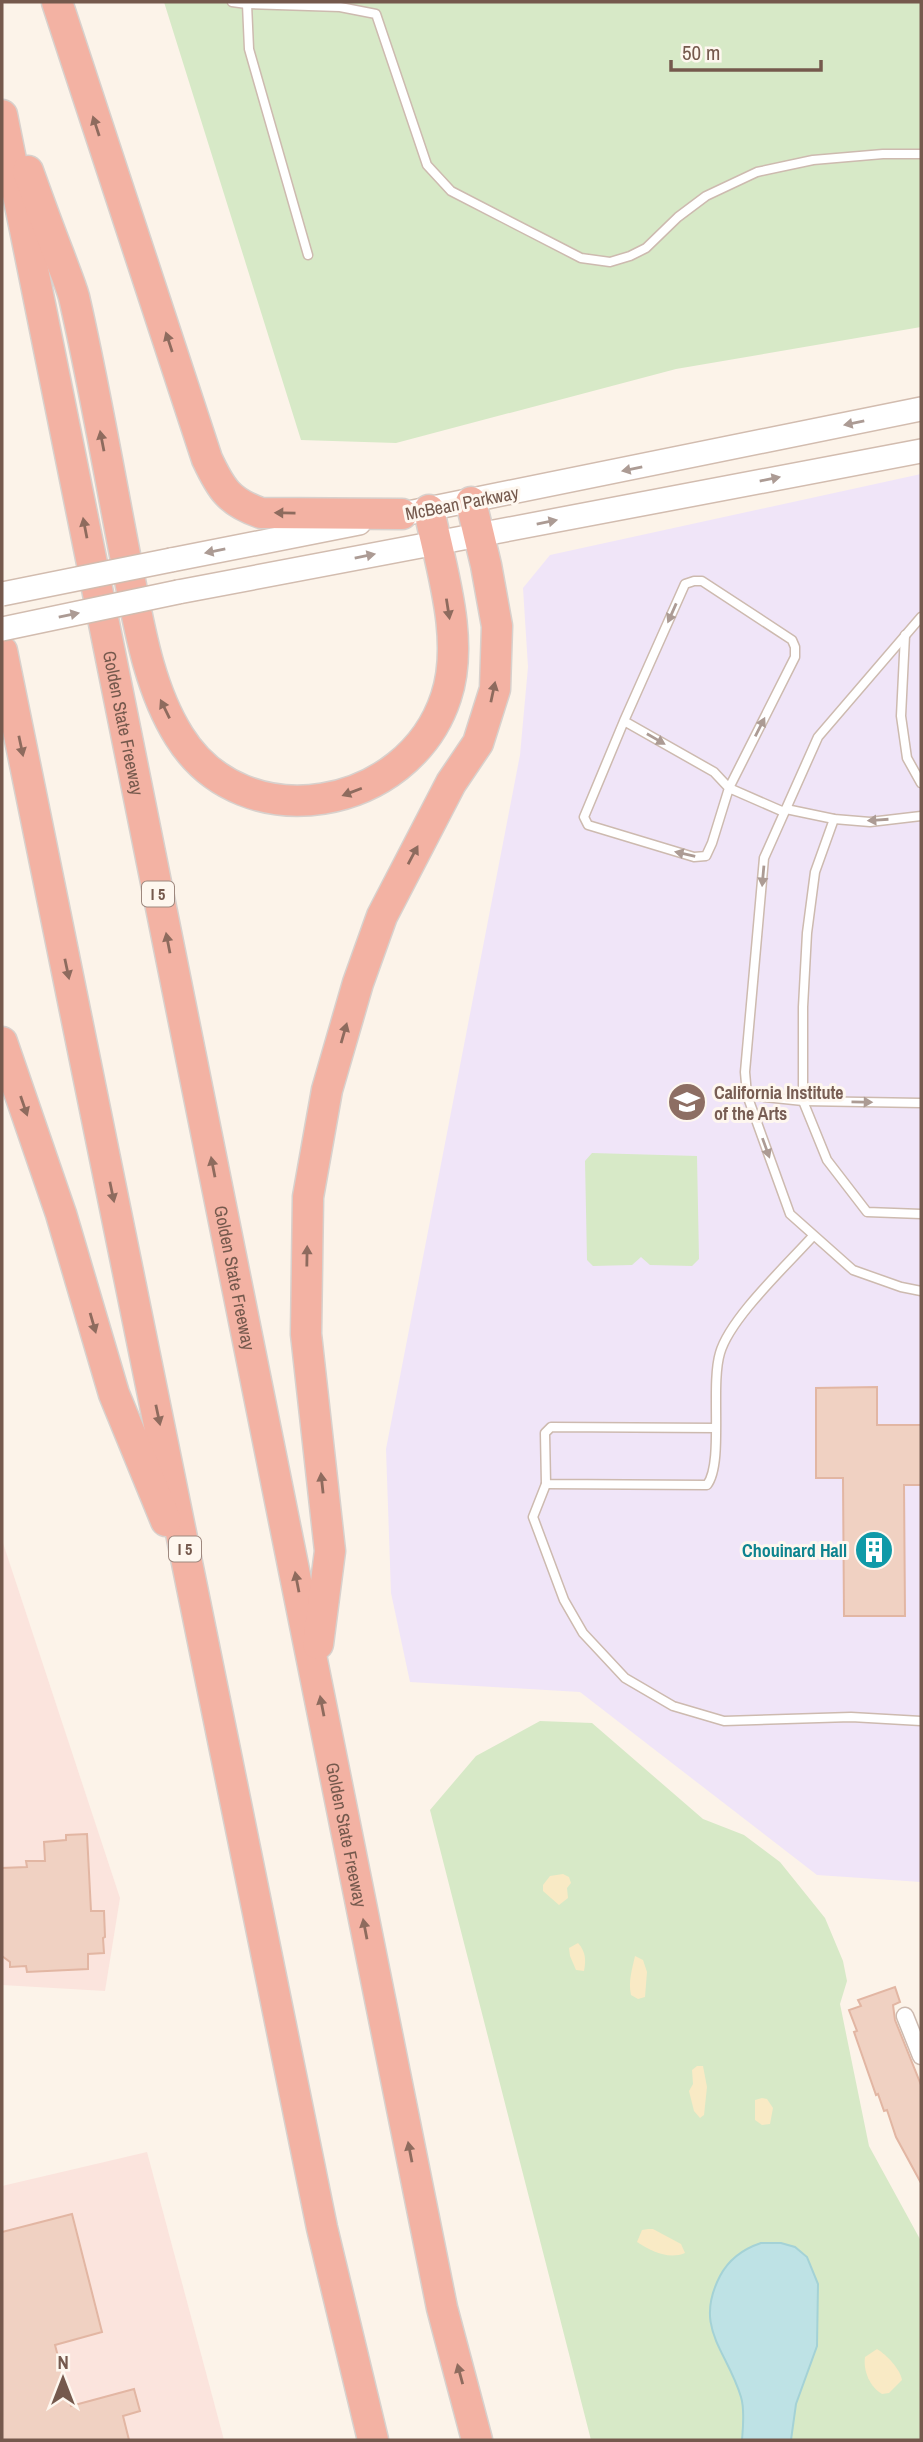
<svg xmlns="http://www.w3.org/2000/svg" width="923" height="2442" font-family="'Archivo Narrow',sans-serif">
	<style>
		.commercial { fill: #fbe4dd }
		.education { fill: #f0e5f8 }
		.green { fill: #d7e9c7 }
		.sand { fill: #f9eac5 }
		.water { fill: #bee2e5; stroke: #a4d2d6; stroke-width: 2 }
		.building { fill: #f0d1c2; stroke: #e2b6a3; stroke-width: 2 }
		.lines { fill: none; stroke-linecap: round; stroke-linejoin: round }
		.service-casing { stroke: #cdbaaf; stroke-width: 11 }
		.minor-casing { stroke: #cdbaaf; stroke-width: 19 }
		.secondary-casing { stroke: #d2bcaf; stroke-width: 26 }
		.motorway-casing { stroke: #d8d1cd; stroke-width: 33 }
		.service { stroke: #fff; stroke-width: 8 }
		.minor { stroke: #fff; stroke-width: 16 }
		.secondary { stroke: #fff; stroke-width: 23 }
		.motorway { stroke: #f3b2a3; stroke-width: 30 }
		.secondary-bridge-casing { stroke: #d2bcaf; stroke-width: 26; stroke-linecap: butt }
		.secondary-bridge { stroke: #fff; stroke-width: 23 }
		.oneway { fill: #8e6b5e }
		.oneway2 { fill: #ac9b94 }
		.labels { text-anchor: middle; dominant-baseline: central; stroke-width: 6; stroke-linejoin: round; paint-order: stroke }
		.shield { fill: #fef7ef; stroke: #9e887e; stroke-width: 2 }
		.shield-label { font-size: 16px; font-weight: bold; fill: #75594d }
		.street-label { font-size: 18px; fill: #75594d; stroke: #fef7ef }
		.education-label { font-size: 18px; font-weight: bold; fill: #785e54; stroke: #fef7ef; text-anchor: start }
		.culture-label { font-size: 18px; font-weight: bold; fill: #0d838f; stroke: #fef7ef; text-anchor: end }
	</style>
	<rect width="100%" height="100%" fill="#fcf3e9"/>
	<g class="commercial">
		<path d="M 2,1540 L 120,1898 L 105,1991 L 2,1985 Z"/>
		<path d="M 147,2152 L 224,2440 L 2,2440 L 2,2186 Z"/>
	</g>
	<path class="education" d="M 921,474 L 921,1882 L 817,1875 L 580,1692 L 410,1682 L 391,1593 L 386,1449 L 520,755 L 528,667 L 523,588 L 550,555 Z"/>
	<g class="green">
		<path d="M 164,2 L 921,2 L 921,327 L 676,369 L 396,443 L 301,440 Z"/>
		<path d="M 592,1153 L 697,1156 L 699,1259 L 692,1266 L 650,1265 L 641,1257 L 632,1265 L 593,1266 L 587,1260 L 585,1161 Z"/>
		<path d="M 540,1721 L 592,1723 L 703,1819 L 744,1835 L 780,1862 L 825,1918 L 843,1961 L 847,1981 L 840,2004 L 869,2146 L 921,2241 L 921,2440 L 591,2440 L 430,1810 L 476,1756 Z"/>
	</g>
	<g class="sand">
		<path d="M 563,1874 L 569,1877 L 571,1883 L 567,1888 L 568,1898 L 559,1905 L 543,1891 L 543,1885 L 550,1876 Z"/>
		<path d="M 578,1943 C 586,1952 586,1960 584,1971 L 576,1970 L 570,1956 L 569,1948 Z"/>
		<path d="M 635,1956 L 643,1960 L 647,1972 L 645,1997 L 638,1999 L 631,1995 C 628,1981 632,1970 635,1956 Z"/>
		<path d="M 697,2066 L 703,2066 L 707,2087 L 704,2115 L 700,2118 L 694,2111 L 689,2091 L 693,2084 L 692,2070 Z"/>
		<path d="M 762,2098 L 767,2099 L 773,2108 L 770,2124 L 762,2125 L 755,2120 L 755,2100 Z"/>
		<path d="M 648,2229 L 653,2229 L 681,2244 L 685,2253 C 668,2260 651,2251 637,2242 L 642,2230 Z"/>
		<path d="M 877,2349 C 887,2355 900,2369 902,2380 L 889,2393 L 882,2394 C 870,2387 863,2371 865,2357 Z"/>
	</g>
	<path class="water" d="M 761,2243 L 781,2243 L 795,2247 L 807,2257 L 818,2284 L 817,2346 L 796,2404 L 791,2440 L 742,2440 C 743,2427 745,2410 741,2397 C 727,2350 693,2328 720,2276 C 729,2259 743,2249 761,2243 Z"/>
	<g class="building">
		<path d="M 877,1387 L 877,1425 L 921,1425 L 921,1485 L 904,1485 L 905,1616 L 844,1616 L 843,1478 L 816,1478 L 816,1388 Z"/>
		<path d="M 87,1834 L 91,1911 L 104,1911 L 105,1937 L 103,1938 L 104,1953 L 88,1954 L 88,1969 L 27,1972 L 26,1966 L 10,1967 L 10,1962 L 2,1956 L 2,1868 L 27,1867 L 26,1861 L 45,1861 L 44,1842 L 66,1840 L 66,1835 Z"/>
		<path d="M 895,1987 L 900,2002 L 893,2005 L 895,2020 L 921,2085 L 921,2183 L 896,2137 L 887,2110 L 884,2111 L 878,2094 L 876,2095 L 854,2032 L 857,2031 L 849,2010 L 861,2006 L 858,2000 Z"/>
		<path d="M 72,2214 L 102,2332 L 55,2345 L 71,2406 L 134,2389 L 140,2411 L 123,2416 L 129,2440 L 2,2440 L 2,2232 Z"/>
	</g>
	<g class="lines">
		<defs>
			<g id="service">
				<path d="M 232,2 L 247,4 L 340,7 L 376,14 L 427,165 L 451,191 L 581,258 L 610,262 L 630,256 L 646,248 L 678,217 L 706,196 L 757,172 L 813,160 L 883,154 L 921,154"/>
				<path d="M 247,4 L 249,49 L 308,255"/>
				<path d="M 921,617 L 818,737 L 764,858 L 745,1072 L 747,1095 L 790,1214 L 853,1270 L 901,1287 L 921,1291"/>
				<path d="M 905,635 L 901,716 L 907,758 L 921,783"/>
				<path d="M 624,721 L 685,584 L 694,581 L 702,581 L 792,640 L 795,647 L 795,657 L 729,788 L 712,843 L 706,856 L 694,857 L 588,825 L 584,817 L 624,721 L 714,772 L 729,788 L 784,812"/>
				<path d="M 786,809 L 834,819 L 870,822 L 921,816"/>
				<path d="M 834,819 L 815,872 L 807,933 L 803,1007 L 803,1101 L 827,1160 L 867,1212 L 921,1214"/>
				<path d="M 747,1095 L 803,1101 L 921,1103"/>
				<path d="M 716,1428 L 551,1427 L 545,1433 L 546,1484 L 707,1485 C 724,1463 710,1386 720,1353 C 730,1318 787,1265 813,1236"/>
				<path d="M 546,1484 L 533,1517 L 564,1600 L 583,1633 L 625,1678 L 673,1706 L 724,1721 L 851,1717 L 921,1721"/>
			</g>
			<path id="minor" d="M 905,2016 L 921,2056"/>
			<g id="secondary">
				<path d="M 413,512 L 921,409"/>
				<path d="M 171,560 L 359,523"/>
				<path d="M 178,592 L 921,451"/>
			</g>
			<g id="motorway">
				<path d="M 57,2 L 207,459 C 221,489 229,502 261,513 L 402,514"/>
				<path id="s1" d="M 2,115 L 442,2308 L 477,2440"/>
				<path d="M 28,171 C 38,199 48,227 59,255 C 64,269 70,283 74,297 C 94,384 109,473 126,560 C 138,619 147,685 179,736 C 244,841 409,811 446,697 C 465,640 441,568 429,510"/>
				<path d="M 2,651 L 322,2228 L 373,2440"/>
				<path d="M 2,1042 L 61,1214 L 114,1394 L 166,1521"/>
				<path d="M 318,1644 L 330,1551 L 306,1334 L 308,1197 L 327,1090 L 358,983 L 382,916 L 451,783 L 478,743 L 495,689 L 497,626 L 486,565 L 471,502"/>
			</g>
		</defs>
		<use href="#service" class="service-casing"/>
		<use href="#minor" class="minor-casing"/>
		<use href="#secondary" class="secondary-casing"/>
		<use href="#motorway" class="motorway-casing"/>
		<use href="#service" class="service"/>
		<use href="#minor" class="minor"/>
		<use href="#secondary" class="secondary"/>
		<use href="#motorway" class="motorway"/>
		<defs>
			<g id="secondary-bridge">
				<path d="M 2,594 L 171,560"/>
				<path d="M 2,629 L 178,592"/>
			</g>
		</defs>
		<use href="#secondary-bridge" class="secondary-bridge-casing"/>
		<use href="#secondary-bridge" class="secondary-bridge"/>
	</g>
	<defs><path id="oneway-solid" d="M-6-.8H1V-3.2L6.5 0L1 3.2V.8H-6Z" transform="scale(1.75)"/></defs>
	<g class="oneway">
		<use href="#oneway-solid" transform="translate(96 126) rotate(-108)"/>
		<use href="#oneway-solid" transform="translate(169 342) rotate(-108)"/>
		<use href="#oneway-solid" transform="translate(102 441) rotate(-101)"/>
		<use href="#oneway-solid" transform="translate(285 513) rotate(-179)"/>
		<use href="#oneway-solid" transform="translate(85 528) rotate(-101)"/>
		<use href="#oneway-solid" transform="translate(448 609) rotate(81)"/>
		<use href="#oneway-solid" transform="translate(493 692) rotate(-78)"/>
		<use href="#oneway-solid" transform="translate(165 709) rotate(-116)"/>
		<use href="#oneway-solid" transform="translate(21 746) rotate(78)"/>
		<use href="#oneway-solid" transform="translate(352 792) rotate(159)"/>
		<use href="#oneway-solid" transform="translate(413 855) rotate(-62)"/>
		<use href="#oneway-solid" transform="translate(168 943) rotate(-101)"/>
		<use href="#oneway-solid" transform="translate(67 969) rotate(78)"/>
		<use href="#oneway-solid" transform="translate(344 1033) rotate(-74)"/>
		<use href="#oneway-solid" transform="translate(24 1106) rotate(71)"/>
		<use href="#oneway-solid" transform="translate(213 1167) rotate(-101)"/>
		<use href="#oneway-solid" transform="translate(112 1192) rotate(78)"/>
		<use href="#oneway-solid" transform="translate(307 1256) rotate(-89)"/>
		<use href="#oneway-solid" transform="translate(93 1323) rotate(74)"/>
		<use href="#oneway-solid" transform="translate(158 1415) rotate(78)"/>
		<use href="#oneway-solid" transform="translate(322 1483) rotate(-96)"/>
		<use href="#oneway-solid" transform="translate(297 1582) rotate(-101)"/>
		<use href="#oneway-solid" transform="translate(322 1706) rotate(-101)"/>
		<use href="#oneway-solid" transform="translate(365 1929) rotate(-101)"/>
		<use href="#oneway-solid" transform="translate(410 2152) rotate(-101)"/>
		<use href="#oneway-solid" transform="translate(460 2374) rotate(-105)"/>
	</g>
	<g class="oneway2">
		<use href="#oneway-solid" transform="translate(854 423) rotate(168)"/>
		<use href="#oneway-solid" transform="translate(632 469) rotate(168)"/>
		<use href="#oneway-solid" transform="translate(770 479) rotate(-11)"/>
		<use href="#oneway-solid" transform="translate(547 522) rotate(-11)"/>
		<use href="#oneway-solid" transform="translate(215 551) rotate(169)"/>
		<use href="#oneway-solid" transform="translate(365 556) rotate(-11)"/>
		<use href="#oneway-solid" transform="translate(672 613) rotate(114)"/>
		<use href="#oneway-solid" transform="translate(69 615) rotate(-12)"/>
		<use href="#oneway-solid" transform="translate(760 727) rotate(-63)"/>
		<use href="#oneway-solid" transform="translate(656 739) rotate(30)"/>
		<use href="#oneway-solid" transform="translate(878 820) rotate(176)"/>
		<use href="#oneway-solid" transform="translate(685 854) rotate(-167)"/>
		<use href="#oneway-solid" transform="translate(763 876) rotate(95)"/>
		<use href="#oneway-solid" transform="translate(862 1102) rotate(1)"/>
		<use href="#oneway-solid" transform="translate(766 1148) rotate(70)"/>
	</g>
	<defs>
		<symbol id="university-disc" viewBox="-11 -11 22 22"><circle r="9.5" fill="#8d6e63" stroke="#fef7ef"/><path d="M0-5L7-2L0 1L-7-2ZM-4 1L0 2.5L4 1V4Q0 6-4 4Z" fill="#fff"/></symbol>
		<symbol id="building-disc" viewBox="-11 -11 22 22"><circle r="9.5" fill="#0f9aa8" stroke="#fef7ef"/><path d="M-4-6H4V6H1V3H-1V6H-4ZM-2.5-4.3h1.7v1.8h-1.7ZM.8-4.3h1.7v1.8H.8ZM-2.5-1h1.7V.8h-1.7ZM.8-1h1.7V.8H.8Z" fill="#fff"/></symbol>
	</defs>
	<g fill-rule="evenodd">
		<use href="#university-disc" x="665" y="1080" width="44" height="44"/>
		<use href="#building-disc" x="852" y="1528" width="44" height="44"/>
	</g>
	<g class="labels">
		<g class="shield">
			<rect x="142" y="881.5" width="32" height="25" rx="5"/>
			<rect x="169" y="1536.5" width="32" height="25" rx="5"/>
		</g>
		<g class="shield-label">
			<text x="158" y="894">I 5</text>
			<text x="185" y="1549">I 5</text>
		</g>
		<g class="street-label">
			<text transform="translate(462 503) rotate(-11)">McBean Parkway</text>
			<text stroke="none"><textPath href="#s1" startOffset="620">Golden State Freeway</textPath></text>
			<text stroke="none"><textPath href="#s1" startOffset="1186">Golden State Freeway</textPath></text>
			<text stroke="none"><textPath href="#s1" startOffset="1754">Golden State Freeway</textPath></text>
		</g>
		<g class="education-label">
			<text x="714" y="1092">California Institute<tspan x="714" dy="21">of the Arts</tspan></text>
		</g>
		<g class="culture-label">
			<text x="847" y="1550">Chouinard Hall</text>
		</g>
	</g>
	<rect width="923" height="2442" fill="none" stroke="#75594d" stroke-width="7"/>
	<g transform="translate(63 2379)" stroke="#fef7ef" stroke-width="5" paint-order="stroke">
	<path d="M0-5L12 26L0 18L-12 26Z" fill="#75594d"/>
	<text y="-10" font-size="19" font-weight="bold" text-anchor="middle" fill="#75594d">N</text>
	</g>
	<path d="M671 60v10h150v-10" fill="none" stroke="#75594d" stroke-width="3.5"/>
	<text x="682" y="60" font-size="21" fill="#75594d" stroke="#fef7ef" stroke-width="5" paint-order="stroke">50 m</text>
</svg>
